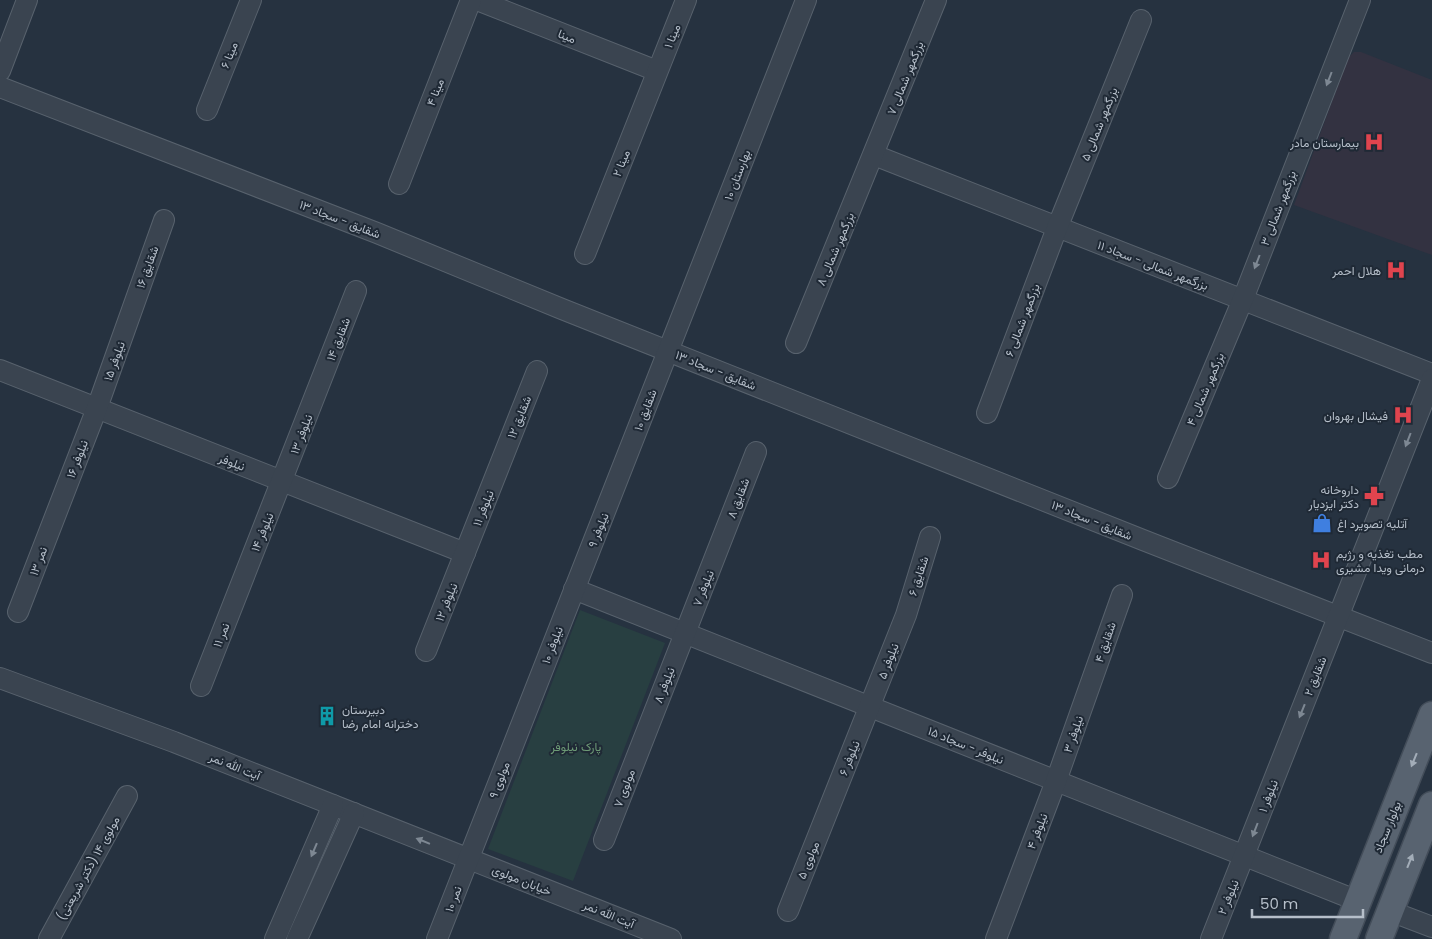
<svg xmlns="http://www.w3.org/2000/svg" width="1432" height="939" font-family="Poppins,Vazirmatn,sans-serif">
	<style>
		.medical { fill: #333241 }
		.park { fill: #283f41 }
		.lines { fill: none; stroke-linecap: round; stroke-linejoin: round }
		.minor-casing { stroke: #58626d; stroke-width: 22 }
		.major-casing { stroke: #434d59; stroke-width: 29 }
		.minor { stroke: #3a4450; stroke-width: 20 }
		.major { stroke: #586370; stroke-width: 26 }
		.oneway { fill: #7e8893 }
		.oneway2 { fill: #a3adb8 }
		.labels { text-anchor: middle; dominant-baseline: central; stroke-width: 4; stroke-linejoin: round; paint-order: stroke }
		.street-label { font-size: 12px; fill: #b6bfca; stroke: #1f2935 }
		.poi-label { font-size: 12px; fill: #b6bfca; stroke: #1f2935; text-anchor: end }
		.park-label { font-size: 12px; fill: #6e9b76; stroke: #1f2935 }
	</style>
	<rect width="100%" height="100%" fill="#263240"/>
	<path class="medical" d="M 1354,52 L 1361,52 L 1432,80 L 1432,255 L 1294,205 L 1348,58 Z"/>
	<path class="park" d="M 580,610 L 665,643 L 573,881 L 488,849 Z"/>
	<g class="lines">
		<defs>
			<g id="minor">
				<path d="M 477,0 L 657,71"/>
				<path d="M 0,71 L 27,0"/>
				<path d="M 0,87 L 377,233 L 562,309 L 1143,540 L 1432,653"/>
				<path d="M 207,110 L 251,0"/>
				<path d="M 874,155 L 1432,374"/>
				<path d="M 399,184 L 471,0"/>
				<path d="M 585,254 L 686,0"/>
				<path d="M 796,343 L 936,0"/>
				<path d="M 0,370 L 465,553"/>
				<path d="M 987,413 L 1057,228 L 1141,20"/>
				<path d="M 1168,478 L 1243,299 L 1360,0"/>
				<path d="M 574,589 L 1358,901"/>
				<path d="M 18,612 L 97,408 L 164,220"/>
				<path d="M 426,651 L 537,371"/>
				<path d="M 0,678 L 174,742 L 671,939"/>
				<path d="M 201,686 L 356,291"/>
				<path d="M 604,840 L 756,452"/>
				<path d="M 788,911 L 906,615 L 930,537"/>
				<path d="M 1390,911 L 1432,927"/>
				<path d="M 49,939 L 127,796"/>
				<path d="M 275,939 L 333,805"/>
				<path d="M 297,939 L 354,813"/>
				<path d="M 437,939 L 806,0"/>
				<path d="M 996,939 L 1056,781 L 1122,595"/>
				<path d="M 1211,939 L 1432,379"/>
			</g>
			<g id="major">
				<path d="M 1343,939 L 1432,715"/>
				<path d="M 1379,939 L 1432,805"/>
			</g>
		</defs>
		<use href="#minor" class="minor-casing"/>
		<use href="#major" class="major-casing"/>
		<use href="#minor" class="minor"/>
		<use href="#major" class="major"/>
	</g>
	<defs><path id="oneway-solid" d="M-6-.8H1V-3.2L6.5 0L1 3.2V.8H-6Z" transform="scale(1.25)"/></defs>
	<g class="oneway">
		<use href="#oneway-solid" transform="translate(1329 79) rotate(111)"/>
		<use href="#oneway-solid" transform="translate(1257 262) rotate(111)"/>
		<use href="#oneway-solid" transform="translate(1408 440) rotate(111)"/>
		<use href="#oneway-solid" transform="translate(1302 711) rotate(112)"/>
		<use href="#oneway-solid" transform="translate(1255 830) rotate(111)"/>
		<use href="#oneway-solid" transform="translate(423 841) rotate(-158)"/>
		<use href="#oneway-solid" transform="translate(314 850) rotate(113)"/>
	</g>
	<g class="oneway2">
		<use href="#oneway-solid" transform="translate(1414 760) rotate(112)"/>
		<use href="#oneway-solid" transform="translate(1410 861) rotate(-68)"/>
	</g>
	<defs>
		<symbol id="hospital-bare" viewBox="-9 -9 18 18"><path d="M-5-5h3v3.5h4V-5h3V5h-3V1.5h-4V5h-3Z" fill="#e0444e" stroke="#1f2935" stroke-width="2.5" paint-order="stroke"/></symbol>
		<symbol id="pharmacy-bare" viewBox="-9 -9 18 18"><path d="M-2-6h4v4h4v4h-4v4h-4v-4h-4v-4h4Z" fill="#e0444e" stroke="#1f2935" stroke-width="2.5" paint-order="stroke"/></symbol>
		<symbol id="shop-bare" viewBox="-9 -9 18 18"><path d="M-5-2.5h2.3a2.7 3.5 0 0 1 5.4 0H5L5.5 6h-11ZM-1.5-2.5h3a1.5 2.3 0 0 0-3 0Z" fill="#3f7fe0" stroke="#1f2935" stroke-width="2.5" paint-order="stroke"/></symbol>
		<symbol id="building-bare" viewBox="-9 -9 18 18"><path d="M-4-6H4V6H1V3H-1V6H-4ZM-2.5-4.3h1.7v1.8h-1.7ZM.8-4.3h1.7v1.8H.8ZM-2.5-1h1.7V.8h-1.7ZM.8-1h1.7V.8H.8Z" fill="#0f9aa8" stroke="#1f2935" stroke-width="2.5" paint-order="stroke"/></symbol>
	</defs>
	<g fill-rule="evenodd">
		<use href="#hospital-bare" x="1360" y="128" width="28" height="28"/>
		<use href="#hospital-bare" x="1382" y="256" width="28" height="28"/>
		<use href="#hospital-bare" x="1389" y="401" width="28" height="28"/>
		<use href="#pharmacy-bare" x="1360" y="482" width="28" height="28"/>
		<use href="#shop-bare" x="1308" y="509" width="28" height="28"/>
		<use href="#hospital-bare" x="1307" y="546" width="28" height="28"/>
		<use href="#building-bare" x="313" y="702" width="28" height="28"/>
	</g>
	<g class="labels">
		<g class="street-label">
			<text transform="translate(567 36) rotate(22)">مینا</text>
			<text transform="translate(672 36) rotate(-68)">مینا ۱</text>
			<text transform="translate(229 55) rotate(-68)">مینا ۶</text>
			<text transform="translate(905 78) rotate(-68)">بزرگمهر شمالی ۷</text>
			<text transform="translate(435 92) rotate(-68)">مینا ۴</text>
			<text transform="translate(1099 124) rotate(-68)">بزرگمهر شمالی ۵</text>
			<text transform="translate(621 163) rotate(-68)">مینا ۲</text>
			<text transform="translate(737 175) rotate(-69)">بهارستان ۱۰</text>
			<text transform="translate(1278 208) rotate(-69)">بزرگمهر شمالی ۳</text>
			<text transform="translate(340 219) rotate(21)">شقایق - سجاد ۱۳</text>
			<text transform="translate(835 249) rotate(-67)">بزرگمهر شمالی ۸</text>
			<text transform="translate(1153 265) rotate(21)">بزرگمهر شمالی - سجاد ۱۱</text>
			<text transform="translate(147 267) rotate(-70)">شقایق ۱۶</text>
			<text transform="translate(1022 320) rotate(-69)">بزرگمهر شمالی ۶</text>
			<text transform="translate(338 339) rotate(-69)">شقایق ۱۴</text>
			<text transform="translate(114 361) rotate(-70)">نیلوفر ۱۵</text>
			<text transform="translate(716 370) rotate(22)">شقایق - سجاد ۱۳</text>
			<text transform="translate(1205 389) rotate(-67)">بزرگمهر شمالی ۴</text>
			<text transform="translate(645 410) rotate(-69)">شقایق ۱۰</text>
			<text transform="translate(519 417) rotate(-68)">شقایق ۱۲</text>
			<text transform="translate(301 434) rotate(-69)">نیلوفر ۱۳</text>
			<text transform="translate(77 459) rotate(-69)">نیلوفر ۱۶</text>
			<text transform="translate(232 462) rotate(21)">نیلوفر</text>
			<text transform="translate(738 498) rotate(-69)">شقایق ۸</text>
			<text transform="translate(483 508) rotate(-68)">نیلوفر ۱۱</text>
			<text transform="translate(1092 520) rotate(22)">شقایق - سجاد ۱۳</text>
			<text transform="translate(598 530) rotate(-68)">نیلوفر ۹</text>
			<text transform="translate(262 532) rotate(-68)">نیلوفر ۱۴</text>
			<text transform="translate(38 561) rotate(-69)">نمر ۱۳</text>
			<text transform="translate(918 576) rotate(-72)">شقایق ۶</text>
			<text transform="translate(703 588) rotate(-68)">نیلوفر ۷</text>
			<text transform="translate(446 602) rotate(-68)">نیلوفر ۱۲</text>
			<text transform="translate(221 635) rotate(-68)">نمر ۱۱</text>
			<text transform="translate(1105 642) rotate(-71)">شقایق ۴</text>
			<text transform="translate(552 645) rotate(-69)">نیلوفر ۱۰</text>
			<text transform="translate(888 661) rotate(-69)">نیلوفر ۵</text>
			<text transform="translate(1315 676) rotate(-68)">شقایق ۲</text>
			<text transform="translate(664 685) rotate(-69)">نیلوفر ۸</text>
			<text transform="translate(1073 734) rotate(-71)">نیلوفر ۳</text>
			<text transform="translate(966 745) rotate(22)">نیلوفر - سجاد ۱۵</text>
			<text transform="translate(849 758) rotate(-68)">نیلوفر ۶</text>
			<text transform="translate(235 766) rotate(22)">آیت الله نمر</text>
			<text transform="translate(499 780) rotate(-69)">مولوی ۹</text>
			<text transform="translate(624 788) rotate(-69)">مولوی ۷</text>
			<text transform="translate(1268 796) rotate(-69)">نیلوفر ۱</text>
			<text transform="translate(1387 827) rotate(-68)">بولوار سجاد</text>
			<text transform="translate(1037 831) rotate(-69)">نیلوفر ۴</text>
			<text transform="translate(808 860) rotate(-68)">مولوی ۵</text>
			<text transform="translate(88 868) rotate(-61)">مولوی ۱۴ (دکتر شریعتی)</text>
			<text transform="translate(522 880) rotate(22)">خیابان مولوی</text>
			<text transform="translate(1228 897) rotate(-68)">نیلوفر ۲</text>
			<text transform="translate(453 899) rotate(-69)">نمر ۱۰</text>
			<text transform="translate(609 914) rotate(22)">آیت الله نمر</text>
		</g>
		<g class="poi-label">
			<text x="1359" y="142">بیمارستان مادر</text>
			<text x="1381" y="270">هلال احمر</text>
			<text x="1388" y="415">فیشال بهروان</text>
			<text x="1359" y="489">داروخانه<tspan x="1359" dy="14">دکتر ایزدیار</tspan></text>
			<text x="1337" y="523" text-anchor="start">آتلیه تصویرد اغ</text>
			<text x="1336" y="553" text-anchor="start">مطب تغذیه و رژیم<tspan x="1336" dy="14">درمانی ویدا مشیری</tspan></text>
			<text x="342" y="709" text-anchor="start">دبیرستان<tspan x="342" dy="14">دخترانه امام رضا</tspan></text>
		</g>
		<g class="park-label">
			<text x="576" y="746">پارک نیلوفر</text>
		</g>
	</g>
	<path d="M1252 909v8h111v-8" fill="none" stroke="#b6bfca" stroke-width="2.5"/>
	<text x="1260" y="909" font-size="15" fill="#b6bfca" stroke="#1f2935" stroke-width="4" paint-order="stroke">50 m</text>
</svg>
